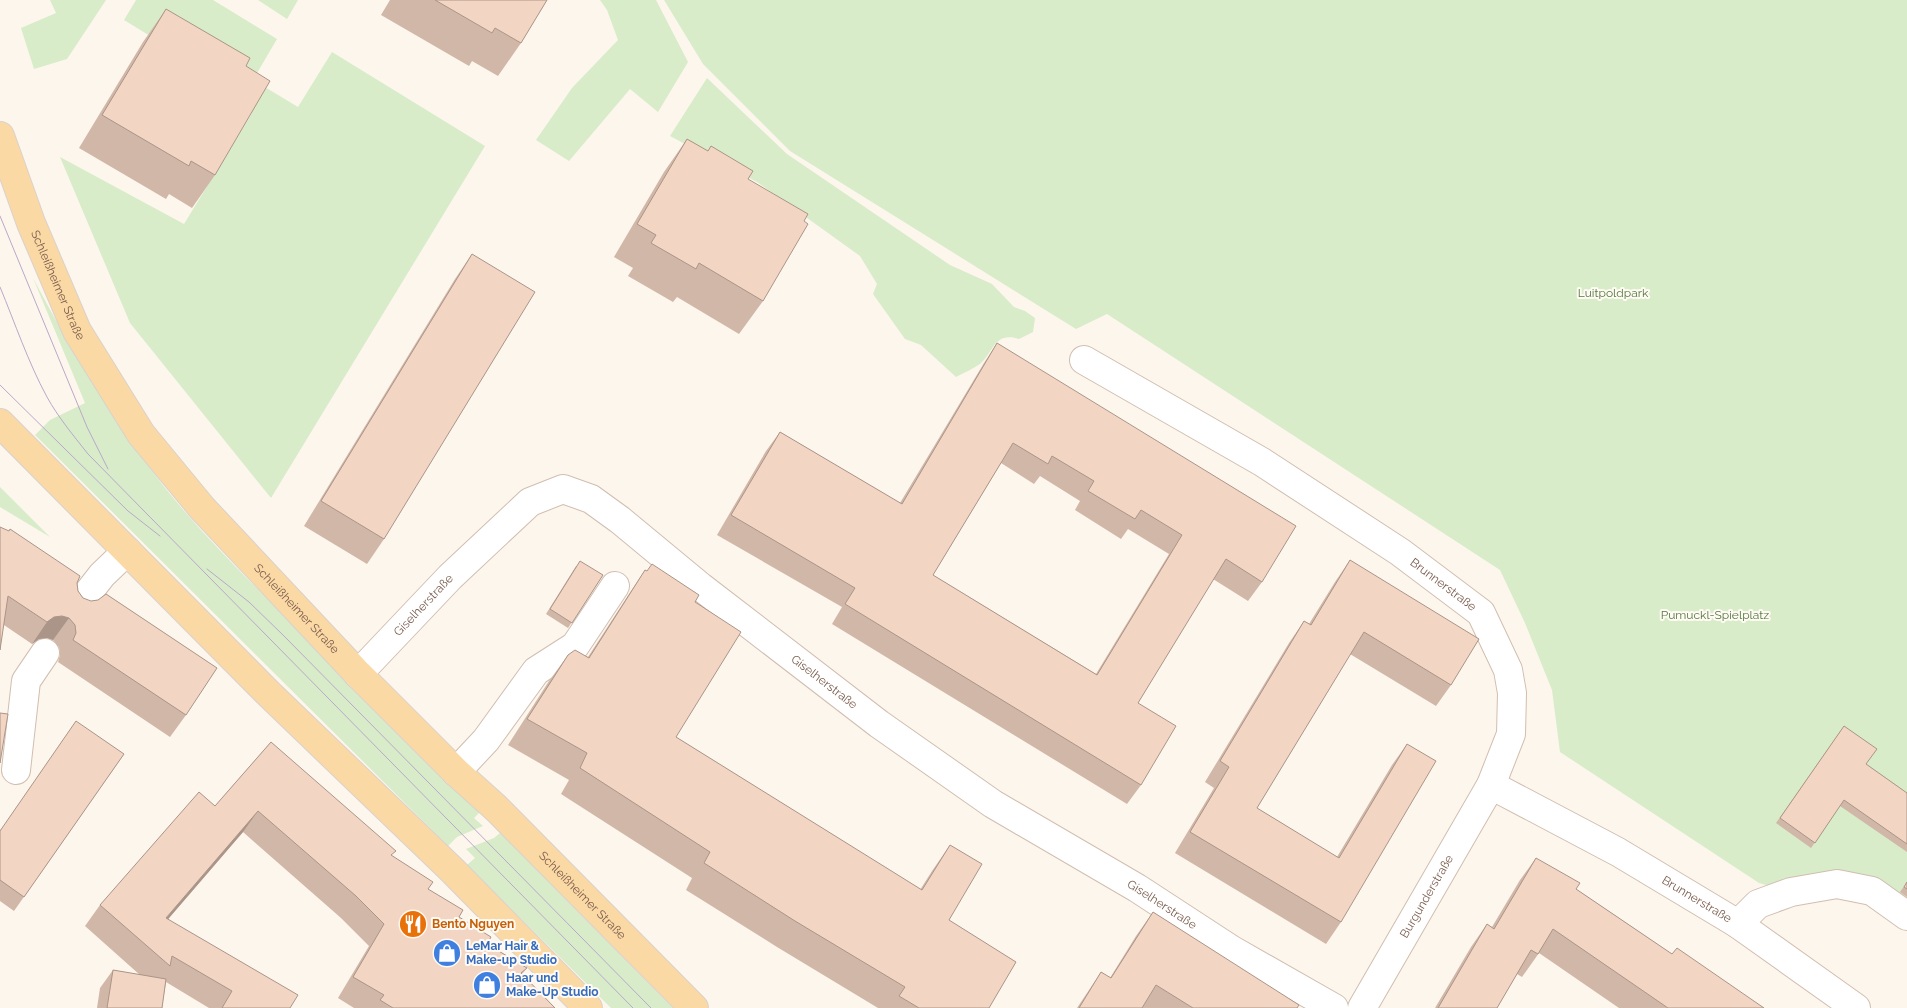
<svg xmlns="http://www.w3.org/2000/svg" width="1907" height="1008" font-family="Raleway,sans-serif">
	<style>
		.green { fill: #d8ecc9 }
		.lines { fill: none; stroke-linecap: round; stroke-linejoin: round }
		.minor-casing { stroke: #d1beb0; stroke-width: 30 }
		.major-casing { stroke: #dad1cd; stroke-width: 30 }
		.minor { stroke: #fff; stroke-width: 28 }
		.major { stroke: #fbd9a5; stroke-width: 28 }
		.tram { stroke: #b9a8c9; stroke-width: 1 }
		.wall { fill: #d1b7a8; fill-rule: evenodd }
		.shaded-wall { fill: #aa9588 }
		.building { fill: #f3d5c3; stroke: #aa9588; fill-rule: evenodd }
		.labels { text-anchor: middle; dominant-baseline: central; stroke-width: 4; stroke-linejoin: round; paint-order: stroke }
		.street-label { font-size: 12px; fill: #7a5c4d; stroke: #fffaf3 }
		.park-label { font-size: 12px; fill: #537a41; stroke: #fffaf3 }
		.food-label { font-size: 12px; font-weight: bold; fill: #c56008; stroke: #fffaf3; text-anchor: start }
		.shop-label { font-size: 12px; font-weight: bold; fill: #366cbe; stroke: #fffaf3; text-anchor: start }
	</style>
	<rect width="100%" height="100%" fill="#fdf6ec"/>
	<g class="green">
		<path d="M 50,0 L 106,0 L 67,59 L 34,69 L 21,28 L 56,13 Z"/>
		<path d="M 136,0 L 213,0 L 277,39 L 253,80 L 298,107 L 332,52 L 485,146 L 271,498 L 130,323 L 60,157 L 184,224 L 252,113 L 229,98 L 235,88 L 124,20 Z"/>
		<path d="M 258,0 L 298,0 L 287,19 Z"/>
		<path d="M 600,0 L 656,0 L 688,62 L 658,112 L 630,89 L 569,161 L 536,140 L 572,88 L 618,40 L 607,10 Z"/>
		<path d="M 664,0 L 1907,0 L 1907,916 L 1872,891 L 1791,892 L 1759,883 L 1560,752 L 1552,690 L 1525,623 L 1500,570 L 1107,314 L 1076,329 L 790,151 L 703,64 Z"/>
		<path d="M 707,78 L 787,154 L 950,265 L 992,284 L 1014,307 L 1025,311 L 1035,318 L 1033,332 L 1019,339 C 994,331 994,352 980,364 C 973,369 963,373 956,377 L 921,345 L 905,339 L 873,294 L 877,284 L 860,256 L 757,182 L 670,136 Z"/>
		<path d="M 33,278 C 72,352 114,423 166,489 C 206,539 253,584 298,630 C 359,690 419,751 480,812 L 474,818 L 483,826 L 457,837 L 448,846 L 35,435 L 50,420 L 85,403 Z"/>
		<path d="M 0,487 L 50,537 L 0,507 Z"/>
		<path d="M 500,833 L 673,1008 L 611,1008 L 467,865 L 475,858 L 466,849 L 494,838 Z"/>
	</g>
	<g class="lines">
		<defs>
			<g id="minor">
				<path id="s1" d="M 1084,360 L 1262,462 L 1400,552 L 1481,613 L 1508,670 L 1512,693 L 1511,734 L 1491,785 L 1618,852 L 1738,924 L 1856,1008"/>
				<path d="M 77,607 L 102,575 L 127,551"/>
				<path id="s2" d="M 358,674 L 450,577 L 530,502 L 563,489 L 591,499 L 620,520 L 701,587 L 879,724 L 993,804 L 1137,888 L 1232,950 L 1334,1008"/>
				<path d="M 16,770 L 26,681 L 45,653"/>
				<path d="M 456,772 L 486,740 L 536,671 L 575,646 L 615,586"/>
				<path d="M 1738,924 L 1758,904 L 1791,892 L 1837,884 L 1872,891 L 1907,916"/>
				<path id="s3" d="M 1362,1008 L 1491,785"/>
			</g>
			<g id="major">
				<path id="s4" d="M 0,136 L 31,223 L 77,331 L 141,434 L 202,508 L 358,674 L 456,772 L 496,808 L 694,1008"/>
				<path d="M 0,423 L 268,693 L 452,870 L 588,1008"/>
			</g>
		</defs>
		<use href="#minor" class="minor-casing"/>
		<use href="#major" class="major-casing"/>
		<use href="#minor" class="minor"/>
		<use href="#major" class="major"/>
		<g class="tram">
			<path d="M 0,216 L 87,427 L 108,469"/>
			<path d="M 0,287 C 15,323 28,362 47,397 C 58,417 73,435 88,454 L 633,1008"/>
			<path d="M 0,385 L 128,511 L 160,536"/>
			<path d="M 207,569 L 249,602 L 284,636 L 651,1008"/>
		</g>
	</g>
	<g class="wall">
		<path d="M 390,0 L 547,0 L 521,43 L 498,76 L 472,61 L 469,66 L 381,15 Z"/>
		<path d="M 166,9 L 246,66 L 215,175 L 192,208 L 169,194 L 166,199 L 79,148 L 143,42 Z"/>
		<path d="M 687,139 L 708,151 L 711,146 L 748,179 L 763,301 L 739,334 L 677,297 L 673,302 L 628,276 L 633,268 L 614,257 L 664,172 Z"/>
		<path d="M 472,254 L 384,539 L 367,564 L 304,526 L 455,279 Z"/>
		<path d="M 997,343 L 1262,582 L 1248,601 L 1213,579 L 1138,703 L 1141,785 L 1127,804 L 832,624 L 842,607 L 717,535 L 766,451 L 780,432 L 900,503 L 984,363 ZM 1001,463 L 1034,484 L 1040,476 L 1080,501 L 1075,510 L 1121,539 L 1128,529 L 1169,554 L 1096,674 L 933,575 Z"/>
		<path d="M 0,527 L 77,583 L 78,591 L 83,598 L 186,715 L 170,737 L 58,662 L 60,655 L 59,647 L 53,640 L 47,638 L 39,639 L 32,644 L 4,625 Z"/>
		<path d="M 1350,560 L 1451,685 L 1436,706 L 1350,654 L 1257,808 L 1337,857 L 1392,765 L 1407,744 L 1341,922 L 1326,944 L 1175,853 L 1214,788 L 1205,782 L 1289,643 L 1304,621 L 1309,624 L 1335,582 Z"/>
		<path d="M 576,566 L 603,575 L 568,628 L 546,614 Z"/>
		<path d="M 645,570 L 695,602 L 676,737 L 920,890 L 932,871 L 950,845 L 949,920 L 989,1008 L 878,1008 L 777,947 L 686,890 L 692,878 L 561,794 L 569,780 L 508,745 L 549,681 L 568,655 L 588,657 L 627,597 Z"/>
		<path d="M 1844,726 L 1866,764 L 1907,793 L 1907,852 L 1840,806 L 1811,848 L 1776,823 Z"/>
		<path d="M 271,742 L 392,856 L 459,917 L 487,944 L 527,968 L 522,974 L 555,1008 L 354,1008 L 338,998 L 369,946 L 341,918 L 243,832 L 168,919 L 290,1008 L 209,1008 L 166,982 L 162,1008 L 97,1008 L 100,988 L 113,970 L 140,975 L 85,926 L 100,905 L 215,806 Z"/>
		<path d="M 124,754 L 14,911 L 0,901 L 0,830 Z"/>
		<path d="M 1536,858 L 1576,889 L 1672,954 L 1764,1008 L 1619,1008 L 1539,953 L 1522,977 L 1517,974 L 1497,1008 L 1435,1008 L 1471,947 L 1487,924 L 1492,927 L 1520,880 Z"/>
		<path d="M 1907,882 L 1907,897 L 1900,892 Z"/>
		<path d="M 1153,912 L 1297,1008 L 1077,1008 L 1101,972 L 1110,978 L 1136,936 Z"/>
	</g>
	<g class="shaded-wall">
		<path d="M 62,616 L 69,618 L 53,640 L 47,638 L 39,639 L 32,644 L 47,622 L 54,617 Z"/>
		<path d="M 258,811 L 243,832 L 151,939 L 166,918 Z"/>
	</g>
	<g class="building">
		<path d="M 435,0 L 547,0 L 521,43 L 495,28 L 492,33 Z"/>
		<path d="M 166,9 L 250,58 L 246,66 L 270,81 L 215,175 L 191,161 L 189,166 L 102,115 Z"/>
		<path d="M 687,139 L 708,151 L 711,146 L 753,171 L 748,179 L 808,214 L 804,221 L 808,224 L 763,301 L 699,263 L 696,269 L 651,243 L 656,235 L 637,224 Z"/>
		<path d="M 472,254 L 535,292 L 384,539 L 321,501 Z"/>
		<path d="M 997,343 L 1296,526 L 1262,582 L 1226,559 L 1138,703 L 1176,726 L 1141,785 L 845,604 L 855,588 L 731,515 L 780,432 L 902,504 ZM 1013,443 L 1048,464 L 1052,456 L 1094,481 L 1088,491 L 1135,519 L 1141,510 L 1182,535 L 1097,675 L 933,575 Z"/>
		<path d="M 0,527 L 9,531 L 10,529 L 80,576 L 77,583 L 78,591 L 83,598 L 91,601 L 98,600 L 106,594 L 217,668 L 186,715 L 73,640 L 76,633 L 75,625 L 69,618 L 62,616 L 54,617 L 47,622 L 8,596 L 0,650 Z"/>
		<path d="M 1350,560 L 1479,639 L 1451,685 L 1364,632 L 1257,808 L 1339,858 L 1407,744 L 1436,761 L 1341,922 L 1190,832 L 1229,767 L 1220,761 L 1304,621 L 1311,625 Z"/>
		<path d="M 580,561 L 603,575 L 572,623 L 550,609 Z"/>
		<path d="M 652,564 L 699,595 L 695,602 L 741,632 L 676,737 L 922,890 L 950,845 L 982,864 L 949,920 L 1016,962 L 989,1008 L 919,1008 L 899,996 L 905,987 L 795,921 L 704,863 L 710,852 L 580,768 L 587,753 L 527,719 L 568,655 L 575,650 L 589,658 L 645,570 L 647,571 Z"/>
		<path d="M 0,713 L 8,714 L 0,763 Z"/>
		<path d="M 76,721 L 124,754 L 24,897 L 0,880 L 0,831 Z"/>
		<path d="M 1844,726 L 1877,749 L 1866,764 L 1907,793 L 1907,844 L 1844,800 L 1815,843 L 1780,818 Z"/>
		<path d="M 271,742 L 396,851 L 391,855 L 433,882 L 428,889 L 463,910 L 459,917 L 491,937 L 487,944 L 527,968 L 521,973 L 555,1008 L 393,1008 L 380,1000 L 384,995 L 353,977 L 384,924 L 356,896 L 258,811 L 166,918 L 298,995 L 290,1008 L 222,1008 L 232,991 L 172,956 L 170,966 L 100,905 L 199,792 L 215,806 Z"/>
		<path d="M 1536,858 L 1580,883 L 1576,889 L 1672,954 L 1677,948 L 1764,1008 L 1668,1008 L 1553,929 L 1538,954 L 1531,950 L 1497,1008 L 1438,1008 L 1487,924 L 1494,929 Z"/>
		<path d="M 1907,882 L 1907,889 L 1904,887 Z"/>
		<path d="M 1153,912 L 1299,1005 L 1297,1008 L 1193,1008 L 1156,985 L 1142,1008 L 1079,1008 L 1101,972 L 1111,978 Z"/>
		<path d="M 113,970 L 166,979 L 162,1008 L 107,1008 Z"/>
	</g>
	<defs>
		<symbol id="restaurant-disc" viewBox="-11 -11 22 22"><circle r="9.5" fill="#e8710a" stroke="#fffaf3"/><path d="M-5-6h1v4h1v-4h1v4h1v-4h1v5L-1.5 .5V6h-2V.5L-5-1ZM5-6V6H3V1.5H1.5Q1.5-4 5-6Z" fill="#fff"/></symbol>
		<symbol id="shop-disc" viewBox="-11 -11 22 22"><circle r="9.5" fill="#3f7fe0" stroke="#fffaf3"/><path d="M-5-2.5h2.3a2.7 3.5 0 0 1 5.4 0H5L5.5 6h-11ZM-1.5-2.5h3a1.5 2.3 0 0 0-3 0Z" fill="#fff"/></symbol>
	</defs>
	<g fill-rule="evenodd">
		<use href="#restaurant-disc" x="397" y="908" width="32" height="32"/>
		<use href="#shop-disc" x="431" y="937" width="32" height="32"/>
		<use href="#shop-disc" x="471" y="969" width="32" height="32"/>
	</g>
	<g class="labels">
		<g class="street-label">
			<text stroke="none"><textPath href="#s4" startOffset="160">Schleißheimer Straße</textPath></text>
			<text stroke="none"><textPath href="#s1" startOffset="424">Brunnerstraße</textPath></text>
			<text stroke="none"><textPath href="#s2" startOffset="95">Giselherstraße</textPath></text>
			<text stroke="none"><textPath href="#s4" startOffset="565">Schleißheimer Straße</textPath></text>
			<text stroke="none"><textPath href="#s2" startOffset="605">Giselherstraße</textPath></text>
			<text stroke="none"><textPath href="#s4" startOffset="970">Schleißheimer Straße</textPath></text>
			<text stroke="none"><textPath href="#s3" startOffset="129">Burgunderstraße</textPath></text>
			<text stroke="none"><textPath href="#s1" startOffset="889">Brunnerstraße</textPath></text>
			<text stroke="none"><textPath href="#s2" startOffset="1010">Giselherstraße</textPath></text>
		</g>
		<g class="park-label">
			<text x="1613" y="293">Luitpoldpark</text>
			<text x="1715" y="615">Pumuckl-Spielplatz</text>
		</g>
		<g class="food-label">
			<text x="432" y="924">Bento Nguyen</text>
		</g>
		<g class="shop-label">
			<text x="466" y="946">LeMar Hair &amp;<tspan x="466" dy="14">Make-up Studio</tspan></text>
			<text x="506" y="978">Haar und<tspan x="506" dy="14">Make-Up Studio</tspan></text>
		</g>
	</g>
</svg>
